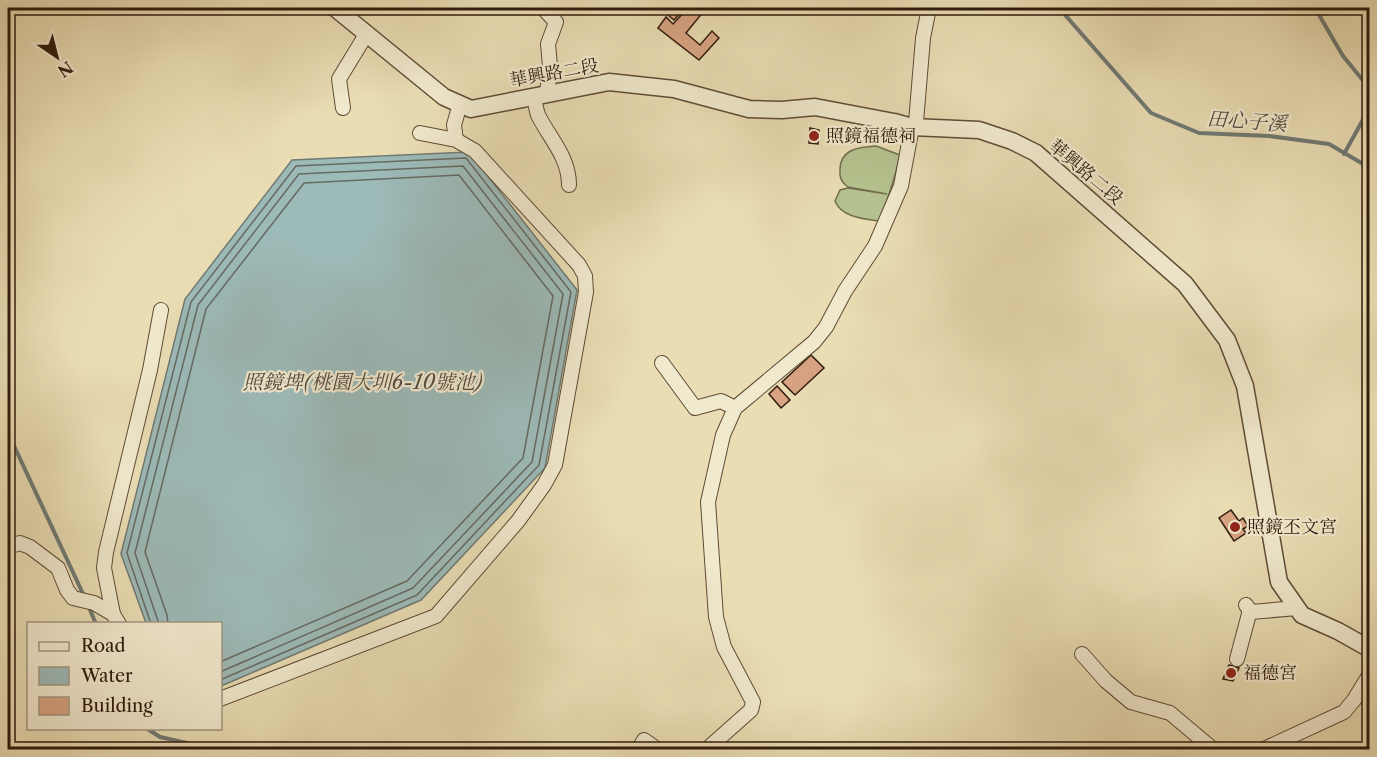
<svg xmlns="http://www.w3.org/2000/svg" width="1377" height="757" font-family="'Libre Caslon Text','Noto Serif TC',serif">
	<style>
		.green { fill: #b5c28f; stroke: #726e4e; stroke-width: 1.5 }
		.water { fill: #9cbab8; stroke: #707a74; stroke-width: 1.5 }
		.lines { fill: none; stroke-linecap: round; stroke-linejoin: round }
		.shore { stroke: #666a62; stroke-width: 1.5 }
		.stream { stroke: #707a74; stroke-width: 4 }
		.building { fill: #d8a483; stroke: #2f1b0d; stroke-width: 1.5 }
		.minor-casing { stroke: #5e4c37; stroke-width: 16 }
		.tertiary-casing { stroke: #5e4c37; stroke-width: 19 }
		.minor { stroke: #f1e9ce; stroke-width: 14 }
		.tertiary { stroke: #f1e9ce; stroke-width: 16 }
		.poi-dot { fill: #8f2418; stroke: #f1e9ce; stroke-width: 2 }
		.labels { text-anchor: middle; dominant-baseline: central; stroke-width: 4.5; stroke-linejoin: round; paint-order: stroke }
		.street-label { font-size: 18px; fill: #2f1b0d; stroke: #f1e9ce }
		.poi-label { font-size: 18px; fill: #2f1b0d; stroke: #f1e9ce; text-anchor: start }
		.water-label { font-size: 20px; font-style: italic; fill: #504b40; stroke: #f1e9ce }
	</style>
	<rect width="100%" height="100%" fill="#eaddb4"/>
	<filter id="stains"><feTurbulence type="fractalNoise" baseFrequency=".00333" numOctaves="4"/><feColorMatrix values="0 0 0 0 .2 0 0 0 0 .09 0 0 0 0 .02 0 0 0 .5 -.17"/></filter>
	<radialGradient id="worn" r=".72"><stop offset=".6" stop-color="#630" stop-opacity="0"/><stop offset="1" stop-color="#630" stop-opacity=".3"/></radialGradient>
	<path class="green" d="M 876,146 L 900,155 C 895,179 888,199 879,221 C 864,219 841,217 835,201 L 840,190 L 848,188 L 887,194 L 848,187 C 842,183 839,177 840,170 C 840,149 859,147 876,146 Z"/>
	<path class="water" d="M 469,152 L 577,290 L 545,468 L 421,600 L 221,686 L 220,624 L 146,623 L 121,554 L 185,299 L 292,160 Z"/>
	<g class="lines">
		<g class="shore">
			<path d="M 151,624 L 127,553 L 191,302 L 296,166 L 466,158 L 571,292 L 539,465 L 417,595 L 220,680"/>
			<path d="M 159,624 L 135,553 L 198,305 L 299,174 L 463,166 L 563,294 L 532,462 L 413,588 L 220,672"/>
			<path d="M 168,624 L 167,615 L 145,552 L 206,309 L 304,183 L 459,175 L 553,296 L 523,458 L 407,581 L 220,662"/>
		</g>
		<g class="stream">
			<path d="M 1059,8 L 1151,113 L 1199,133 L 1269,136 L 1329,144 L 1370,168"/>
			<path d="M 1315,8 L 1343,56 L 1370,89"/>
			<path d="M 1344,154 L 1370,107"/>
			<path d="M 8,433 L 85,598"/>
			<path d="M 88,605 L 96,624"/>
			<path d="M 146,728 L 160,737 L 218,750"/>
		</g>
	</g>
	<g class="building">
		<path d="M 666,8 L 685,8 L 674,20 L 663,11 Z"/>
		<path d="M 688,8 L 700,8 L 704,11 L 686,33 L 700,45 L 712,31 L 719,38 L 699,60 L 658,28 L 666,17 L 673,24 Z"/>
		<path d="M 810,128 L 819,130 L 818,144 L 809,143 Z"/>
		<path d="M 811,355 L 824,368 L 795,395 L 782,382 Z"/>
		<path d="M 777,386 L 790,400 L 781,408 L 769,394 Z"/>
		<path d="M 1231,510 L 1239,521 L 1243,518 L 1248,526 L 1243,529 L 1246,533 L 1234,541 L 1219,518 Z"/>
		<path d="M 1229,665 L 1239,668 L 1233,681 L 1223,679 Z"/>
	</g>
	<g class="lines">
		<defs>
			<g id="minor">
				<path d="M 543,8 L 556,22 L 548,44 L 550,66 L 547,94"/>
				<path d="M 534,96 C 535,102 536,109 538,115 C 550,139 569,157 569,185"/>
				<path d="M 343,108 L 339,79 L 367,33"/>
				<path d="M 456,140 L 454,125 L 460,104"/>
				<path d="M 662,363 L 695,408 L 721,401 L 735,408"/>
				<path d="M 8,547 L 20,543 L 30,547 L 58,568 L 67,590 L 73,598 L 94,603 L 113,614 L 119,624"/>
				<path d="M 1246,605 L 1251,612 L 1297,608"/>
				<path d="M 113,614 L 104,568 L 106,552 L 150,370 L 161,310"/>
				<path d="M 1082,654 L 1106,681 L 1131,702 L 1170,713 L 1214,750"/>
				<path d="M 1237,659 L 1250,610"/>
				<path d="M 220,699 L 436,616 L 518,521 L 544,485 L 555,465 L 586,292 L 585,276 L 579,265 L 475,151 L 456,140 L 420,133"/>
				<path d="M 638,750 L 644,740 L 658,750"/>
				<path d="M 706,750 L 751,710 L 753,702 L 724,647 L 716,617 L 708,502 L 723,435 L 735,408 L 814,342 L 826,327 L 845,291 L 875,246 L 901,186 L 912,127 L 916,122 L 923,38 L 929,8"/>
				<path d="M 1262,750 L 1344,712 L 1354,700 L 1370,674"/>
			</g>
			<path id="tertiary" d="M 335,8 L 444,97 L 471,109 L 609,82 L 674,89 L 749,109 L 782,110 L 815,107 L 894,122 L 912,127 L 979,130 L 1012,141 L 1036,153 L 1185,284 L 1227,340 L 1245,386 L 1279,582 L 1302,615 L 1338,631 L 1370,649"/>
		</defs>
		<use href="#minor" class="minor-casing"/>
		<use href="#tertiary" class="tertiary-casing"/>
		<use href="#minor" class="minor"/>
		<use href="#tertiary" class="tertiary"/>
	</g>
	<g class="poi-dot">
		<circle cx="814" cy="136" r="6"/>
		<circle cx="1235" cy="527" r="6"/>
		<circle cx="1231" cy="673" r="6"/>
	</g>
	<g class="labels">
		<g class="street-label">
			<text transform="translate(554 73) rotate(-10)">華興路二段</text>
			<text transform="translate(1086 172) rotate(40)">華興路二段</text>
		</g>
		<g class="poi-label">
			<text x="826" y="136">照鏡福德祠</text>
			<text x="1247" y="527">照鏡丕文宮</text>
			<text x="1243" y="673">福德宮</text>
		</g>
		<g class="water-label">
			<text transform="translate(1247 121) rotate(4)">田心子溪</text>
			<text x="363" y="382">照鏡埤(桃園大圳6-10號池)</text>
		</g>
	</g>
	<rect width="1377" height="757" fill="none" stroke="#eaddb4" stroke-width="30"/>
	<rect x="9" y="9" width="1359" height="739" fill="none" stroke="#2f1b0d" stroke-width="3"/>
	<rect x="15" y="15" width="1347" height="727" fill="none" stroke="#2f1b0d" stroke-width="1.5"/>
	<rect x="27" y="622" width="195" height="108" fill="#f1e9ce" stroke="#a39781" stroke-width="1.5"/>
	<rect x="39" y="642" width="30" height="9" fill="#f1e9ce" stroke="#a39781" stroke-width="1.5"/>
	<text x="81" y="652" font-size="18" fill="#2f1b0d">Road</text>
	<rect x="39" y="667" width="30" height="18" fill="#9cbab8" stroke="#a39781" stroke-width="1.5"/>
	<text x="81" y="682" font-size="18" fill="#2f1b0d">Water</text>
	<rect x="39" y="697" width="30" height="18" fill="#d8a483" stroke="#a39781" stroke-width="1.5"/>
	<text x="81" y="712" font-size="18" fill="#2f1b0d">Building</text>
	<g transform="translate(57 57) rotate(145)" stroke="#f1e9ce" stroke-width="4.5" paint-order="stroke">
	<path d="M0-4.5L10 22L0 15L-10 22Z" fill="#2f1b0d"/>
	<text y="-9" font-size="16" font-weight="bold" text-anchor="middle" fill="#2f1b0d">N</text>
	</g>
	<rect width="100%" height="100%" filter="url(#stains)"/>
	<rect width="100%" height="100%" fill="url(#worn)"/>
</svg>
